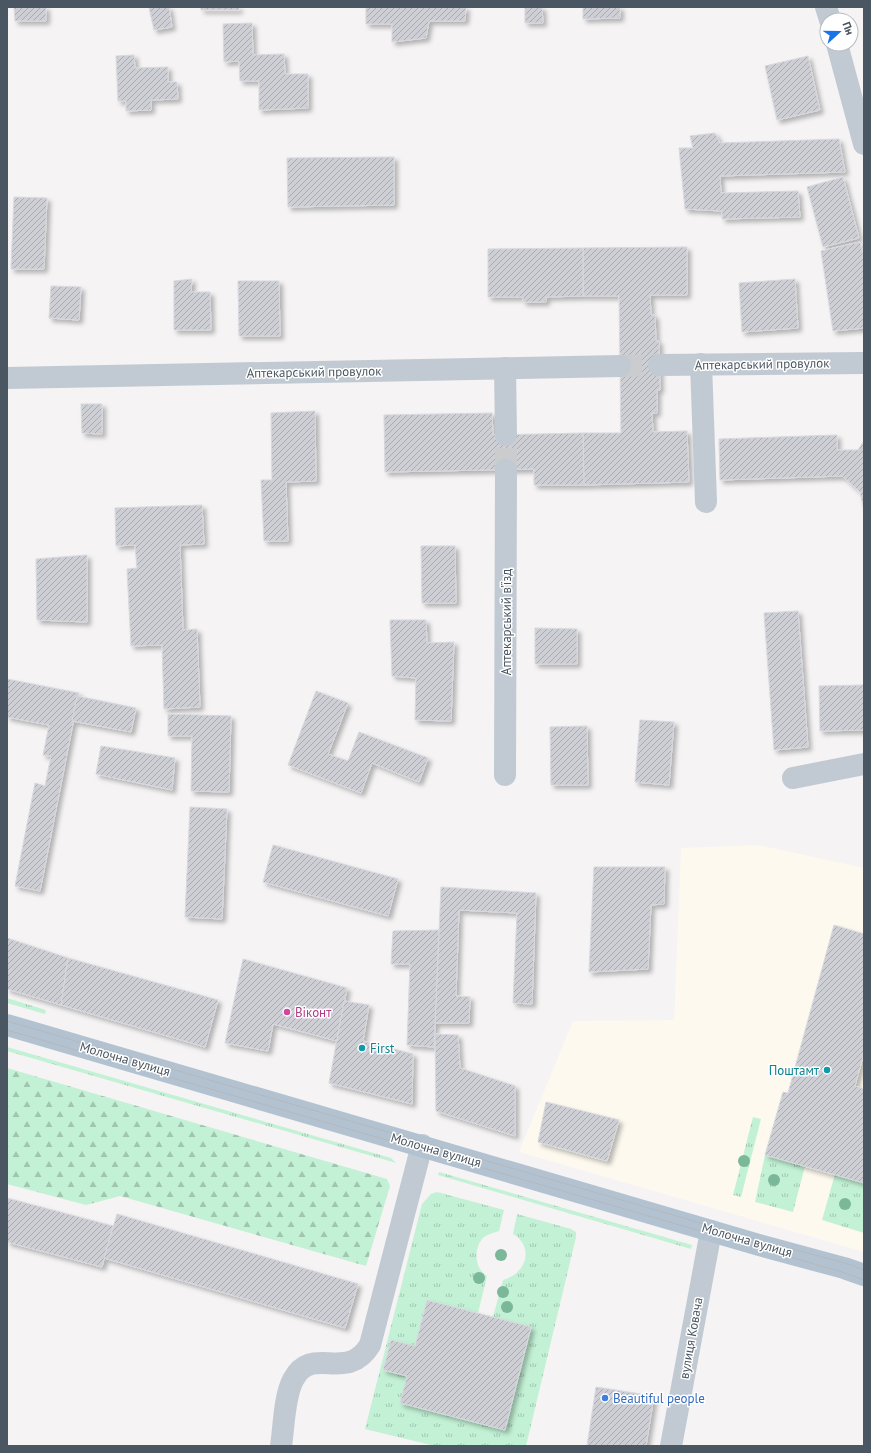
<svg xmlns="http://www.w3.org/2000/svg" width="871" height="1453" font-family="'PT Sans',sans-serif">
	<style>
		.commercial { fill: #fdf9ef }
		.grass { fill: url(#grass-tufts) }
		.forest { fill: url(#forest-firs) }
		.building { fill: url(#building-hatch); stroke: #d7d9de; filter: url(#shadow) }
		.lines { fill: none; stroke-linecap: round; stroke-linejoin: round }
		.minor-tunnel { stroke: #caccce; stroke-width: 22; stroke-dasharray: 22 11; stroke-linecap: butt }
		.minor { stroke: #c1cad2; stroke-width: 22 }
		.major { stroke: #b3c2d1; stroke-width: 22 }
		.tram { stroke: #b5b8bd; stroke-width: 1 }
		.tree { fill: #7bb799 }
		.hotel-dot { fill: #d1479c; stroke: #fff; stroke-width: 1.5 }
		.culture-dot { fill: #0f9aa8; stroke: #fff; stroke-width: 1.5 }
		.shop-dot { fill: #3f7fe0; stroke: #fff; stroke-width: 1.5 }
		.labels { text-anchor: middle; dominant-baseline: central; stroke-width: 3; stroke-linejoin: round; paint-order: stroke }
		.street-label { font-size: 13px; fill: #4a5661; stroke: #fff }
		.hotel-label { font-size: 13px; fill: #b23c85; stroke: #fff; text-anchor: start }
		.culture-label { font-size: 13px; fill: #0d838f; stroke: #fff; text-anchor: start }
		.shop-label { font-size: 13px; fill: #366cbe; stroke: #fff; text-anchor: start }
	</style>
	<defs>
		<pattern id="grass-tufts" width="24" height="20" patternUnits="userSpaceOnUse"><rect width="24" height="20" fill="#c3f1d5"/><path d="M3 7l-1-3M5 7V3M7 7l1-3M15 17l-1-3M17 17v-4M19 17l1-3" fill="none" stroke="#a0c6b0"/></pattern>
		<pattern id="forest-firs" width="22" height="20" patternUnits="userSpaceOnUse"><rect width="22" height="20" fill="#c3f1d5"/><path d="M5 1l3.5 6h-7zM16 11l3.5 6h-7z" fill="#a0c6b0"/></pattern>
		<pattern id="building-hatch" width="6" height="6" patternUnits="userSpaceOnUse"><rect width="6" height="6" fill="#cdcfd5"/><path d="M-1 1l2-2M0 6l6-6M5 7l2-2" fill="none" stroke="#a8abb0"/></pattern>
		<filter id="shadow"><feDropShadow dx="3.5" dy="3.5" stdDeviation="2" flood-color="#0004"/></filter>
	</defs>
	<rect width="100%" height="100%" fill="#f5f3f3"/>
	<path class="commercial" d="M 758,845 L 864,868 L 864,1252 L 519,1152 L 573,1021 L 674,1020 L 681,848 Z"/>
	<g class="grass">
		<path d="M 7,998 L 46,1010 L 45,1014 L 7,1003 Z"/>
		<path d="M 7,1047 L 391,1158 L 396,1163 L 7,1051 Z"/>
		<path d="M 753,1117 L 761,1119 L 741,1197 L 733,1195 Z"/>
		<path d="M 765,1155 L 805,1166 L 793,1212 L 755,1202 Z"/>
		<path d="M 439,1172 L 692,1245 L 691,1249 L 438,1175 Z"/>
		<path d="M 835,1174 L 864,1183 L 864,1233 L 822,1220 Z"/>
		<path d="M 437,1192 L 504,1210 L 499,1231 C 493,1233 487,1234 482,1239 C 473,1250 475,1269 487,1276 L 478,1313 L 427,1300 L 415,1346 L 391,1340 L 383,1370 L 407,1376 L 401,1403 L 505,1430 L 531,1328 L 493,1317 L 503,1280 C 526,1274 535,1247 513,1234 L 517,1214 L 571,1229 L 576,1232 L 576,1237 L 526,1446 L 435,1446 L 365,1429 L 422,1204 L 431,1194 Z"/>
	</g>
	<path class="forest" d="M 7,1068 L 387,1179 L 390,1186 L 366,1266 L 120,1196 L 86,1205 L 7,1184 Z"/>
	<g class="building">
		<path d="M 14,7 L 46,7 L 46,21 L 15,21 Z"/>
		<path d="M 149,7 L 169,7 L 172,27 L 154,30 Z"/>
		<rect x="201" y="7" width="38" height="3"/>
		<path d="M 366,7 L 466,7 L 465,21 L 429,21 L 426,38 L 392,42 L 392,24 L 366,24 Z"/>
		<path d="M 525,7 L 542,7 L 543,23 L 525,23 Z"/>
		<path d="M 583,7 L 620,7 L 620,18 L 583,19 Z"/>
		<path d="M 252,23 L 253,55 L 284,54 L 285,74 L 308,74 L 308,108 L 259,110 L 259,81 L 240,81 L 239,61 L 224,62 L 223,24 Z"/>
		<path d="M 134,55 L 135,68 L 168,67 L 168,82 L 177,82 L 178,99 L 151,100 L 151,110 L 126,111 L 126,101 L 118,101 L 116,56 Z"/>
		<path d="M 808,56 L 820,110 L 777,120 L 765,66 Z"/>
		<path d="M 715,133 L 720,143 L 839,139 L 845,172 L 720,176 L 721,193 L 798,191 L 800,217 L 722,219 L 722,211 L 685,209 L 679,148 L 693,148 L 690,136 Z"/>
		<path d="M 394,157 L 394,205 L 288,207 L 287,158 Z"/>
		<path d="M 843,177 L 859,238 L 823,247 L 807,187 Z"/>
		<path d="M 14,197 L 47,198 L 44,269 L 11,269 Z"/>
		<path d="M 860,242 L 864,257 L 864,328 L 833,331 L 821,251 Z"/>
		<path d="M 687,247 L 687,295 L 650,295 L 651,315 L 655,315 L 656,341 L 659,341 L 660,390 L 657,390 L 657,413 L 652,413 L 653,432 L 687,431 L 689,482 L 584,485 L 583,433 L 621,433 L 619,296 L 583,296 L 583,248 Z"/>
		<path d="M 583,248 L 583,296 L 546,297 L 546,302 L 523,302 L 523,297 L 488,297 L 488,249 Z"/>
		<path d="M 192,279 L 191,292 L 210,292 L 211,330 L 174,330 L 174,281 Z"/>
		<path d="M 795,279 L 798,328 L 742,332 L 739,283 Z"/>
		<path d="M 238,281 L 279,281 L 280,336 L 239,336 Z"/>
		<path d="M 51,286 L 81,287 L 79,320 L 49,318 Z"/>
		<path d="M 81,404 L 102,404 L 102,434 L 82,433 Z"/>
		<path d="M 315,411 L 316,481 L 286,482 L 288,541 L 264,541 L 261,480 L 272,480 L 271,413 Z"/>
		<path d="M 492,413 L 493,435 L 583,433 L 584,485 L 534,485 L 534,469 L 385,472 L 384,415 Z"/>
		<path d="M 837,435 L 837,450 L 858,450 L 864,441 L 864,510 L 860,492 L 842,476 L 720,480 L 719,439 Z"/>
		<path d="M 202,505 L 204,544 L 180,545 L 183,630 L 197,629 L 200,707 L 164,709 L 162,645 L 131,646 L 127,569 L 137,568 L 135,545 L 116,546 L 115,508 Z"/>
		<path d="M 421,546 L 455,546 L 456,603 L 422,603 Z"/>
		<path d="M 87,555 L 87,622 L 37,620 L 36,559 Z"/>
		<path d="M 798,611 L 808,747 L 774,750 L 764,613 Z"/>
		<path d="M 390,620 L 426,620 L 427,643 L 454,642 L 451,721 L 415,720 L 416,678 L 392,676 Z"/>
		<path d="M 535,628 L 577,629 L 577,664 L 535,664 Z"/>
		<path d="M 7,679 L 79,693 L 40,891 L 15,886 L 35,783 L 45,786 L 51,756 L 43,755 L 49,725 L 7,717 Z"/>
		<path d="M 864,685 L 864,730 L 820,731 L 819,686 Z"/>
		<path d="M 316,691 L 348,703 L 328,754 L 348,761 L 359,732 L 428,758 L 419,782 L 372,763 L 361,793 L 288,765 Z"/>
		<path d="M 77,696 L 136,708 L 131,732 L 72,721 Z"/>
		<path d="M 168,714 L 231,716 L 229,792 L 191,791 L 192,736 L 168,736 Z"/>
		<path d="M 640,720 L 674,722 L 669,785 L 635,782 Z"/>
		<path d="M 587,726 L 588,785 L 551,785 L 550,727 Z"/>
		<path d="M 101,746 L 175,758 L 172,790 L 96,774 Z"/>
		<path d="M 190,807 L 227,809 L 222,919 L 185,917 Z"/>
		<path d="M 273,845 L 398,879 L 388,916 L 263,882 Z"/>
		<path d="M 594,867 L 665,867 L 664,904 L 651,905 L 648,969 L 589,972 Z"/>
		<path d="M 441,887 L 536,893 L 532,1004 L 513,1003 L 517,913 L 459,910 L 456,996 L 470,997 L 469,1023 L 435,1023 Z"/>
		<path d="M 834,925 L 864,934 L 864,1053 L 855,1086 L 864,1089 L 864,1183 L 765,1155 L 783,1092 L 788,1093 Z"/>
		<path d="M 439,930 L 434,1047 L 407,1045 L 410,964 L 391,964 L 393,931 Z"/>
		<path d="M 7,938 L 68,958 L 61,1005 L 7,989 Z"/>
		<path d="M 68,958 L 218,1000 L 205,1047 L 61,1005 Z"/>
		<path d="M 243,959 L 347,988 L 337,1041 L 273,1024 L 268,1051 L 225,1043 Z"/>
		<path d="M 344,1001 L 369,1005 L 363,1041 L 413,1054 L 412,1104 L 329,1083 Z"/>
		<path d="M 435,1034 L 458,1035 L 460,1068 L 515,1086 L 515,1136 L 436,1111 Z"/>
		<path d="M 546,1102 L 619,1120 L 607,1161 L 538,1142 Z"/>
		<path d="M 7,1198 L 113,1226 L 102,1267 L 7,1242 Z"/>
		<path d="M 117,1214 L 358,1284 L 345,1328 L 104,1258 Z"/>
		<path d="M 427,1300 L 531,1327 L 505,1430 L 400,1403 L 407,1376 L 383,1370 L 391,1340 L 415,1346 Z"/>
		<path d="M 596,1387 L 654,1396 L 646,1446 L 587,1446 Z"/>
	</g>
	<g class="lines">
		<g class="minor-tunnel">
			<path d="M 620,366 L 659,365"/>
			<path d="M 506,470 L 506,435"/>
		</g>
		<g class="minor">
			<path d="M 826,7 L 830,20"/>
			<path d="M 837,44 L 864,144"/>
			<path d="M 701,364 L 706,502"/>
			<path d="M 659,365 L 864,363"/>
			<path d="M 505,368 L 506,435"/>
			<path d="M 7,378 L 620,366"/>
			<path d="M 505,775 L 506,470"/>
			<path d="M 793,778 L 864,764"/>
			<path d="M 281,1446 C 284,1427 284,1397 293,1380 C 312,1343 346,1384 370,1345 L 422,1145"/>
			<path d="M 671,1446 L 711,1231"/>
		</g>
		<path class="major" d="M 7,1025 L 759,1245 L 844,1268 L 864,1275"/>
		<g class="tram">
			<path d="M 7,1021 L 762,1241 L 845,1263 L 864,1270"/>
			<path d="M 7,1030 L 842,1272 L 864,1280"/>
		</g>
	</g>
	<g class="tree">
		<circle cx="744" cy="1161" r="6"/>
		<circle cx="774" cy="1180" r="6"/>
		<circle cx="845" cy="1204" r="6"/>
		<circle cx="501" cy="1255" r="6"/>
		<circle cx="479" cy="1278" r="6"/>
		<circle cx="503" cy="1292" r="6"/>
		<circle cx="507" cy="1307" r="6"/>
	</g>
	<circle class="hotel-dot" cx="287" cy="1012" r="4"/>
	<g class="culture-dot">
		<circle cx="362" cy="1048" r="4"/>
		<circle cx="827" cy="1070" r="4"/>
	</g>
	<circle class="shop-dot" cx="605" cy="1398" r="4"/>
	<g class="labels">
		<g class="street-label">
			<text transform="translate(762 364) rotate(-1)">Аптекарський провулок</text>
			<text transform="translate(314 372) rotate(-1)">Аптекарський провулок</text>
			<text transform="translate(506 622) rotate(-90)">Аптекарський в’їзд</text>
			<text transform="translate(125 1059) rotate(16)">Молочна вулиця</text>
			<text transform="translate(436 1150) rotate(16)">Молочна вулиця</text>
			<text transform="translate(747 1240) rotate(16)">Молочна вулиця</text>
			<text transform="translate(691 1338) rotate(-80)">вулиця Ковача</text>
		</g>
		<g class="hotel-label">
			<text x="295" y="1012">Віконт</text>
		</g>
		<g class="culture-label">
			<text x="370" y="1048">First</text>
			<text x="819" y="1070" text-anchor="end">Поштамт</text>
		</g>
		<g class="shop-label">
			<text x="613" y="1398">Beautiful people</text>
		</g>
	</g>
	<rect width="871" height="1453" fill="none" stroke="#4a5661" stroke-width="16"/>
	<g transform="translate(839 32) rotate(69)"><circle r="19" fill="#ffffff" stroke="#b7bbc0"/>
	<path d="M0-3L7 15L0 10L-7 15Z" fill="#1a73e8"/>
	<text y="-6" font-size="11" font-weight="bold" text-anchor="middle" fill="#4a5661">Пн</text>
	</g>
</svg>
